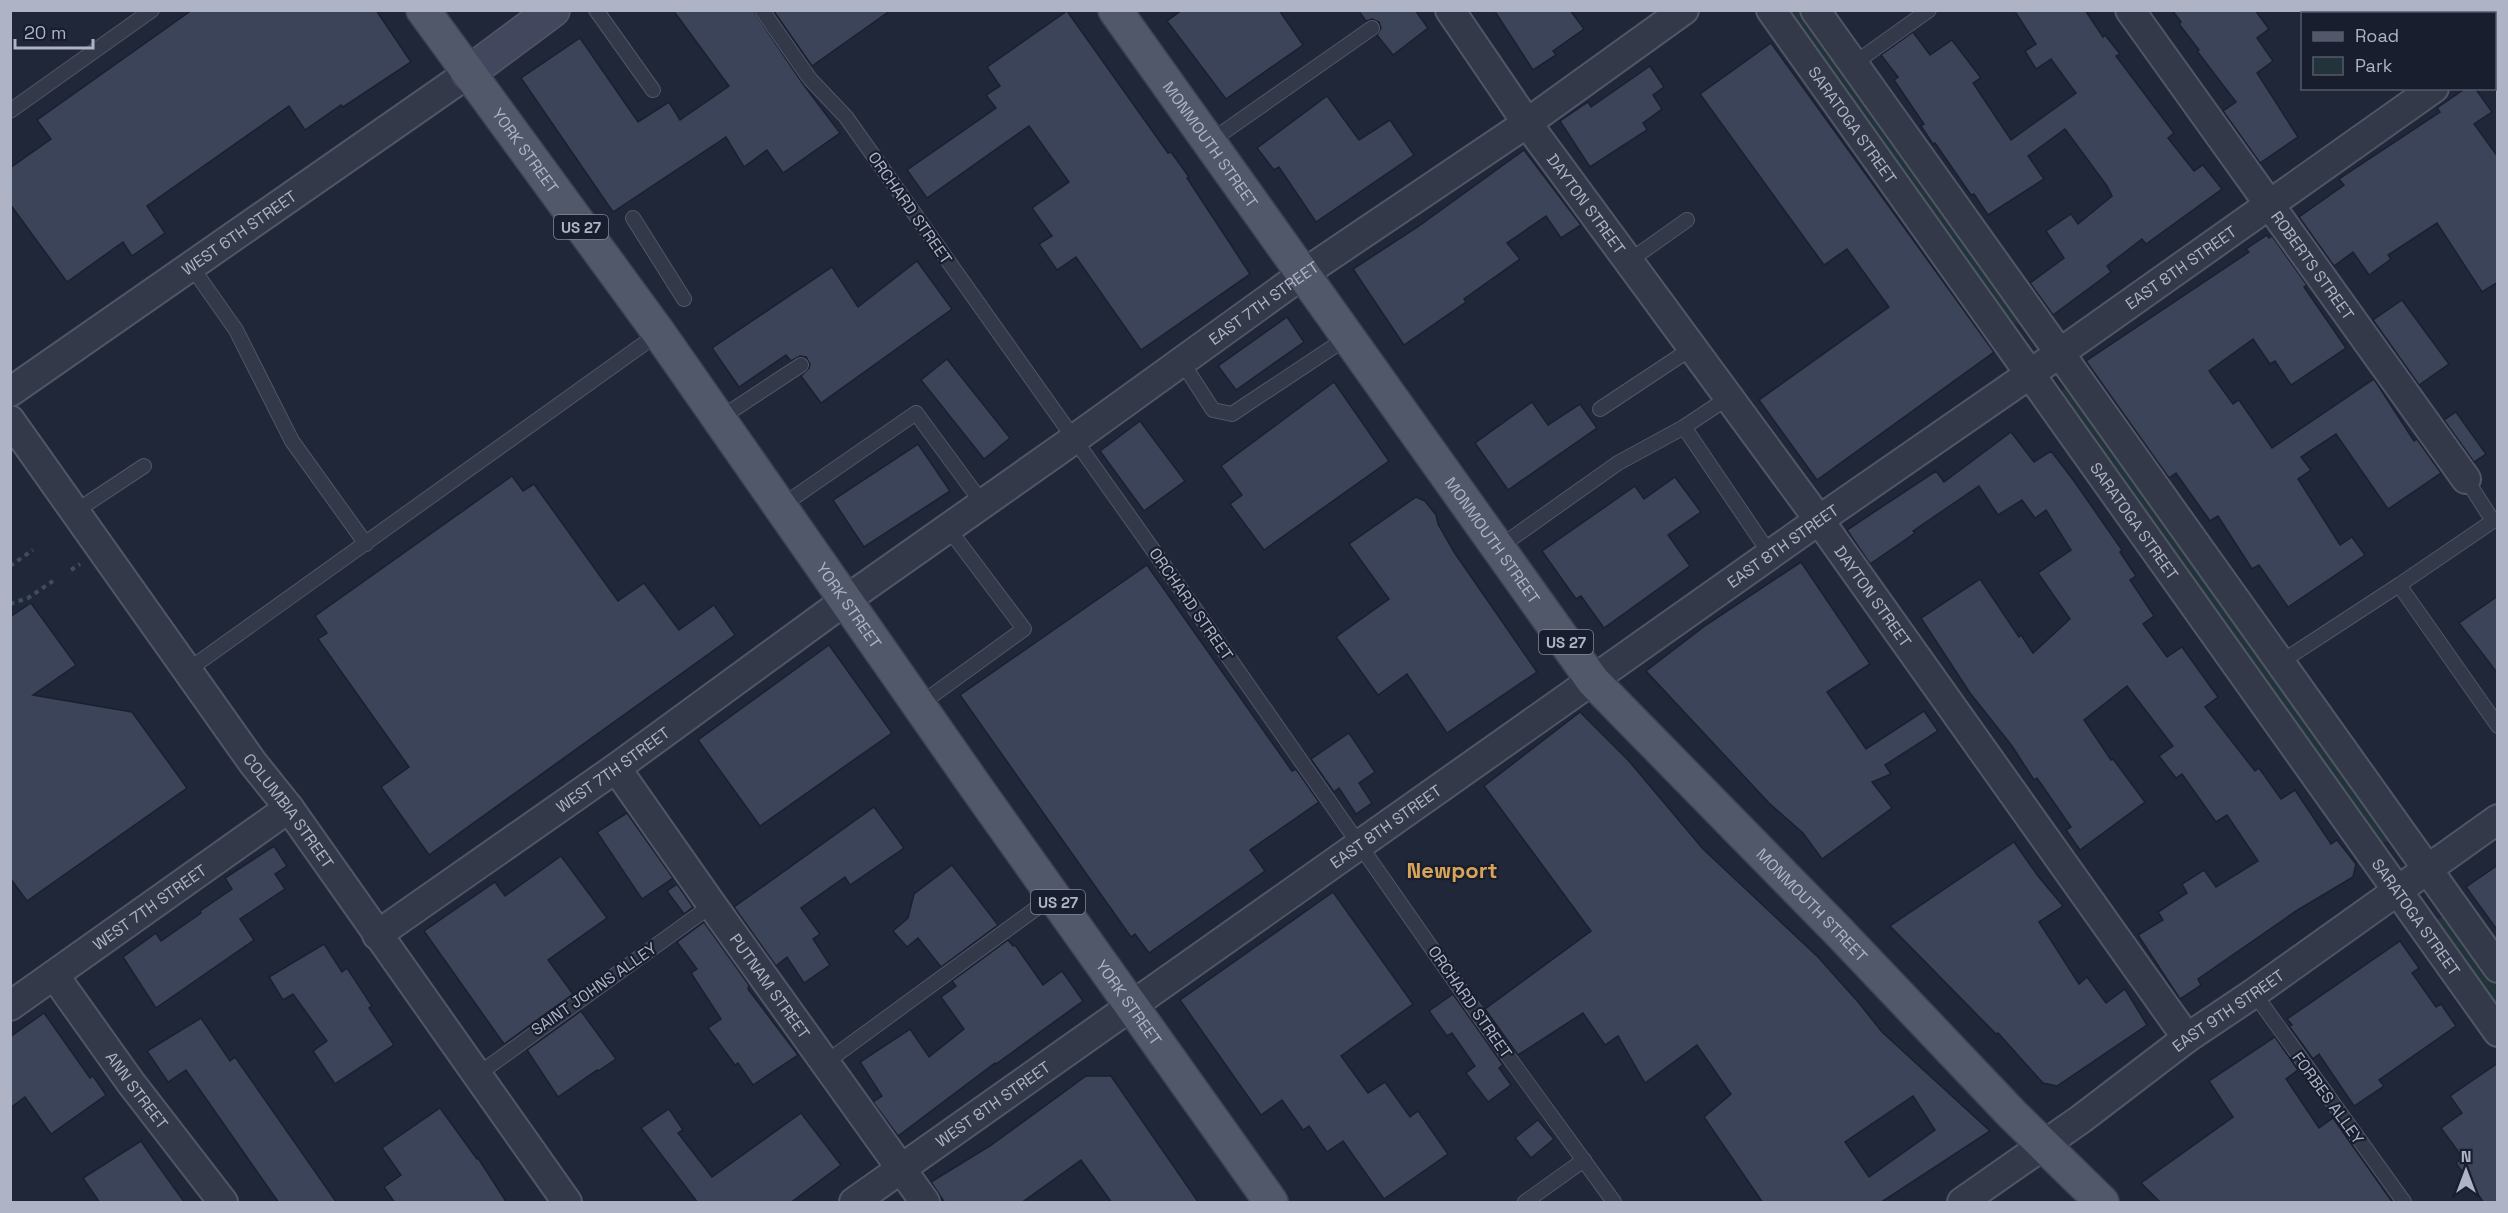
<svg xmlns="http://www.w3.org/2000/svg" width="2508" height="1213" font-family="'Space Grotesk',sans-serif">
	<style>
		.green { fill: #22333a }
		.building { fill: #3c4459; stroke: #1b2030; stroke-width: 1.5; fill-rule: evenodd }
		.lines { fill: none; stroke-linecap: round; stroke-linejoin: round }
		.lane-casing { stroke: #515667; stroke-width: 16 }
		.street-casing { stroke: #515667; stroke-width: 32 }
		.secondary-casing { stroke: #515667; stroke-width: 36 }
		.primary-casing { stroke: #3d4253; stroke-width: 36 }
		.path { stroke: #3d4f55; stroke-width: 4; stroke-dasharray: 4.5 4.5; stroke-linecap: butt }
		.lane { stroke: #34394a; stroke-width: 14 }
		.street { stroke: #34394a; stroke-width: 28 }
		.secondary { stroke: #42475d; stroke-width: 33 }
		.primary { stroke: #51586a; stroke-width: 33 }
		.labels { text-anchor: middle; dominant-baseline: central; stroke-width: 4.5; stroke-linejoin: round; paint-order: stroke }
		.shield { fill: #191e2e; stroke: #818698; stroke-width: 1.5 }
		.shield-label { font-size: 15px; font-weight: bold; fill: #aeb3c6 }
		.street-label { font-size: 16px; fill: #aeb3c6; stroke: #191e2e }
		.district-label { font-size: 22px; font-weight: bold; fill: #d7a558; stroke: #191e2e }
	</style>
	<rect width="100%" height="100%" fill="#202739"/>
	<g class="green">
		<path d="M 1786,11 L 1804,11 L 2020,320 L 2020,323 L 2014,324 L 2007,320 Z"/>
		<path d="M 2063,389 L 2068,389 L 2389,838 L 2389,841 L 2382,843 L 2377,841 L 2062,396 Z"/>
		<path d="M 2443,916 L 2456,928 L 2497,985 L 2497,1009 L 2439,925 L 2438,919 Z"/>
	</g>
	<g class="building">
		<path d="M 192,10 L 376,10 L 411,62 L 343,107 L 341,105 L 305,130 L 289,106 L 147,206 L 165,233 L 132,256 L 123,242 L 67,282 L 10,204 L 10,168 L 51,139 L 37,120 Z"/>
		<path d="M 673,10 L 753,10 L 803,84 L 840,133 L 783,173 L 767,150 L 744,167 L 726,137 L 613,212 L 521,78 L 580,38 L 638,122 L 669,102 L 680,120 L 729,86 Z"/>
		<path d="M 773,10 L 891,10 L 812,66 Z"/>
		<path d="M 1182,10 L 1279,10 L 1303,45 L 1226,99 L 1167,21 Z"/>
		<path d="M 1358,10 L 1415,10 L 1428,28 L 1393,55 L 1377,35 L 1381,28 L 1379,22 L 1372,19 L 1366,21 Z"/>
		<path d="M 1494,10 L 1570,10 L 1584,29 L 1553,51 L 1556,55 L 1533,70 Z"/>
		<path d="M 2014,10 L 2085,10 L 2103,37 L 2105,35 L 2120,54 L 2116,56 L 2174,133 L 2168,138 L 2194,171 L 2203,165 L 2222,189 L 2146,244 L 2142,239 L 2107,266 L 2111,272 L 2053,315 L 2030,283 L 2064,258 L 2046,231 L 2071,214 L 2078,224 L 2112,196 L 2107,186 L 2065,129 L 2028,156 L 2044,179 L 1988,215 L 1974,194 L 1971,195 L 1935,143 L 1933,144 L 1921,126 L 1924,124 L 1894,80 L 1898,77 L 1881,55 L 1913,32 L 1930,55 L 1952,40 L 1981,78 L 1973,83 L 2011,140 L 2076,93 L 2051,59 L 2036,69 L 2025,51 L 2036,44 Z"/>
		<path d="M 2172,10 L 2255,10 L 2269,29 L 2257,38 L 2273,61 L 2257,73 L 2298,137 L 2260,163 L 2223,111 L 2236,102 L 2197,51 L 2199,50 L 2179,24 L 2181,22 Z"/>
		<path d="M 1067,11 L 1168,153 L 1171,152 L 1189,177 L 1187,178 L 1250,274 L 1141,350 L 1076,257 L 1057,270 L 1039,244 L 1052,236 L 1032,208 L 1069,182 L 1029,126 L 927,198 L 907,170 L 996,108 L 986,95 L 1000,86 L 987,67 Z"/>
		<path d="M 1771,43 L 1994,352 L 1817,480 L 1759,400 L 1889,307 L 1847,249 L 1824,265 L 1700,94 Z"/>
		<path d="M 1650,66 L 1664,87 L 1653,95 L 1662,109 L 1643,123 L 1647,130 L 1590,167 L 1560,121 L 1588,102 L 1591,107 Z"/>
		<path d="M 2466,88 L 2475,88 L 2492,112 L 2474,124 L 2498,157 L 2498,282 L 2482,292 L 2437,223 L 2388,255 L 2391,259 L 2369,275 L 2353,252 L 2334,266 L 2299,217 L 2344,185 L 2339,179 L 2440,112 L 2437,108 Z"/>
		<path d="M 1327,96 L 1359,140 L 1390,120 L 1414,155 L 1316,222 L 1279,167 L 1274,170 L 1257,148 Z"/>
		<path d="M 1524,150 L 1581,225 L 1561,238 L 1546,216 L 1507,243 L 1520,259 L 1464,299 L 1466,302 L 1404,345 L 1353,269 L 1419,226 Z"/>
		<path d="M 2267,235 L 2269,238 L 2272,236 L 2307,285 L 2304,287 L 2346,348 L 2291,385 L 2275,361 L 2270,364 L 2253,339 L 2209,371 L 2233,404 L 2239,400 L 2272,448 L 2374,379 L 2414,441 L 2417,439 L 2441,473 L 2388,509 L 2336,434 L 2301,457 L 2311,470 L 2298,479 L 2340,545 L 2352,537 L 2365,555 L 2288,607 L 2259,565 L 2252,569 L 2218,516 L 2210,521 L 2176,473 L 2169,478 L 2086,361 L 2249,252 L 2246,249 Z"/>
		<path d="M 917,261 L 952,309 L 821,403 L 801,376 L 809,368 L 810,364 L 806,357 L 800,356 L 791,361 L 786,355 L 739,387 L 712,348 L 832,267 L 858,307 Z"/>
		<path d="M 2402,300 L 2449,364 L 2419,385 L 2373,320 Z"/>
		<path d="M 1287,317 L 1304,342 L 1236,390 L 1218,366 Z"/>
		<path d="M 947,359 L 1010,438 L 984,459 L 921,380 Z"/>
		<path d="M 1334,382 L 1389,461 L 1264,550 L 1230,504 L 1242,495 L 1221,466 Z"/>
		<path d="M 1532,402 L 1548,425 L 1580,404 L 1597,428 L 1508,490 L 1475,443 Z"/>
		<path d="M 2456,412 L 2486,454 L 2474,462 L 2444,420 Z"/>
		<path d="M 1140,421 L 1185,481 L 1144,511 L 1100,451 Z"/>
		<path d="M 2011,432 L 2034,462 L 2051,451 L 2074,481 L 2122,550 L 2120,552 L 2136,576 L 2130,580 L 2154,616 L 2143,624 L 2167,657 L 2182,647 L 2218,697 L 2205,707 L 2255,771 L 2259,768 L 2281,799 L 2295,790 L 2331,844 L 2337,840 L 2356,864 L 2353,877 L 2296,911 L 2198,979 L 2201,985 L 2180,999 L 2138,935 L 2163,920 L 2158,912 L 2187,893 L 2182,884 L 2204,870 L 2216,887 L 2258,861 L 2227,815 L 2216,822 L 2182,774 L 2176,778 L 2159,756 L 2173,746 L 2127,686 L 2084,720 L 2111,760 L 2113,759 L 2145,802 L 2080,850 L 2066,830 L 2071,827 L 2037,778 L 2034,780 L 2012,746 L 1970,693 L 1921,618 L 1980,579 L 2019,637 L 2021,635 L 2033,653 L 2070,619 L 2038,573 L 2071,550 L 2046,510 L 2035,518 L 2022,500 L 1998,515 L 1979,486 L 1913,531 L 1915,533 L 1870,564 L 1847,530 L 1936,471 L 1944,482 Z"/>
		<path d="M 918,444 L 950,491 L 864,547 L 833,500 Z"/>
		<path d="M 512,476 L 523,491 L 534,484 L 618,601 L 644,583 L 679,630 L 714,605 L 735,635 L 429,855 L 381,787 L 409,767 L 318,639 L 327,633 L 315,616 Z"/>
		<path d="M 1675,477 L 1701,512 L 1668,535 L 1690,566 L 1604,628 L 1581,596 L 1576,599 L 1542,551 L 1635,486 L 1644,499 Z"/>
		<path d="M 1416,497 L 1425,501 L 1436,515 L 1438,524 L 1454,552 L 1537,672 L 1447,733 L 1407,674 L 1378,695 L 1336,637 L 1389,599 L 1349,544 Z"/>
		<path d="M 1801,562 L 1870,664 L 1827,692 L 1866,749 L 1924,711 L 1938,731 L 1885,765 L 1891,774 L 1872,782 L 1892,808 L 1822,859 L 1803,833 L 1769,803 L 1646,671 L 1706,625 Z"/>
		<path d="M 1147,565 L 1292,771 L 1296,769 L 1319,802 L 1250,850 L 1265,871 L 1149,953 L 1135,934 L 1131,937 L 960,695 Z"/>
		<path d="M 2498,596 L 2498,674 L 2459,623 Z"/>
		<path d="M 31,603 L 76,665 L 33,695 L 132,712 L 187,788 L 27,901 L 10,878 L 10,617 Z"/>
		<path d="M 829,645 L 892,733 L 760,826 L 698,740 Z"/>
		<path d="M 1580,712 L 1628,760 L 1703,849 L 1818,957 L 1859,1003 L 1882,1032 L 1990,1131 L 1880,1203 L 1763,1203 L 1704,1117 L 1731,1094 L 1697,1045 L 1645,1083 L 1618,1036 L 1605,1045 L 1583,1013 L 1518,1055 L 1485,1009 L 1591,931 L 1484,786 ZM 1913,1096 L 1935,1130 L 1869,1177 L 1845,1142 Z"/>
		<path d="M 1349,733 L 1375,772 L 1359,783 L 1372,803 L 1356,814 L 1339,788 L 1334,792 L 1311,759 Z"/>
		<path d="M 874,807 L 904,848 L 850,885 L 845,877 L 801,908 L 820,934 L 813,939 L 830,965 L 804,983 L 787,957 L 776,966 L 734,907 Z"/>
		<path d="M 627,813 L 673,878 L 642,899 L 597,832 Z"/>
		<path d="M 2014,842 L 2038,876 L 2063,906 L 2039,922 L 2079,984 L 2087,977 L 2106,1003 L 2125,989 L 2147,1025 L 2057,1086 L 2043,1083 L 1998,1033 L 1996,1034 L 1890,926 Z"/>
		<path d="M 274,846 L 287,866 L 275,874 L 285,889 L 240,919 L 254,940 L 156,1008 L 123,957 L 156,933 L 161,941 L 201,913 L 200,911 L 232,889 L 225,878 Z"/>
		<path d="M 561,856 L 607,918 L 548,960 L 573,994 L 504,1044 L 424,931 L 495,882 L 505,896 Z"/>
		<path d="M 952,865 L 998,925 L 941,967 L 918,938 L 907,947 L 893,931 L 908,918 L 914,894 Z"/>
		<path d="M 2498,865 L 2498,931 L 2466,887 Z"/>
		<path d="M 677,884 L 693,907 L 684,914 L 667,891 Z"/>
		<path d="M 1333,892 L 1413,1004 L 1341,1056 L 1368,1093 L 1385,1082 L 1410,1117 L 1418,1111 L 1448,1154 L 1384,1199 L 1343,1141 L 1327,1152 L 1309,1126 L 1303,1130 L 1282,1100 L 1261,1115 L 1180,1000 Z"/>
		<path d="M 704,922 L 749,985 L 748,989 L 798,1055 L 753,1085 L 738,1063 L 735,1065 L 708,1028 L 721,1019 L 691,973 L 697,969 L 677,942 Z"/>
		<path d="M 1008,940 L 1013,946 L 1015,945 L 1043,985 L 1062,971 L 1083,1001 L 996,1064 L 995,1063 L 898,1136 L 873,1102 L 882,1096 L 860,1062 L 910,1029 L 929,1057 L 964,1029 L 941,997 L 956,986 L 952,981 Z"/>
		<path d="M 2400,941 L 2419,968 L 2412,973 L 2436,1007 L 2441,1004 L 2456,1026 L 2379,1080 L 2384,1086 L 2354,1106 L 2319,1054 L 2313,1059 L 2289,1026 L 2292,1025 L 2287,1019 Z"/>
		<path d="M 324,944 L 342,972 L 347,968 L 372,1006 L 369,1008 L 394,1045 L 335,1084 L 313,1051 L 327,1041 L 293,994 L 283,1000 L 269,977 Z"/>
		<path d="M 1453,994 L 1503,1065 L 1499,1068 L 1511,1085 L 1488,1102 L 1466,1073 L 1475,1066 L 1452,1033 L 1447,1036 L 1429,1011 Z"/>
		<path d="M 581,1011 L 616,1059 L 598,1071 L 597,1070 L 558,1097 L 527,1050 Z"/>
		<path d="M 44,1013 L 90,1078 L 93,1076 L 106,1095 L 51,1134 L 25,1097 L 10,1108 L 10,1037 Z"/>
		<path d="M 201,1018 L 230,1061 L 235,1057 L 337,1203 L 279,1203 L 186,1070 L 168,1082 L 147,1051 Z"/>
		<path d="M 2275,1037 L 2298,1070 L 2286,1079 L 2319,1128 L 2333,1118 L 2393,1203 L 2161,1203 L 2141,1183 L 2233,1117 L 2209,1081 Z"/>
		<path d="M 2498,1063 L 2498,1203 L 2484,1203 L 2456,1163 L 2463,1158 L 2441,1128 L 2462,1113 L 2450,1096 Z"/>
		<path d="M 1086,1076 L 1111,1076 L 1199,1203 L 1112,1203 L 1081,1160 L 1021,1203 L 945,1203 L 931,1182 L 990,1146 Z"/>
		<path d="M 440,1108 L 477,1159 L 478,1158 L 507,1203 L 395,1203 L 384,1187 L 401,1175 L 382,1148 Z"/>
		<path d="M 669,1109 L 683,1130 L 678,1133 L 712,1177 L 801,1113 L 841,1165 L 790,1203 L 698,1203 L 641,1128 Z"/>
		<path d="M 1538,1120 L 1554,1139 L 1531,1158 L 1515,1138 Z"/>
		<path d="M 141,1141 L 154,1160 L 185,1203 L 100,1203 L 83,1178 Z"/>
	</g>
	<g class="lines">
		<defs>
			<g id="lane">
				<path d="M 596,10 L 653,90"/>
				<path d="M 762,10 L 810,79 L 846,117 L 1197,612 L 1486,1026 L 1614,1202"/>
				<path d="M 1852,65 L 1929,10"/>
				<path d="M 10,111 L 152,10"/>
				<path d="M 1208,143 L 1372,28"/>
				<path d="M 633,218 L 684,299"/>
				<path d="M 1629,261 L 1687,220"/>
				<path d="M 191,266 L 236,330 L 292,441 L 366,544"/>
				<path d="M 1182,362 L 1213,410 L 1232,414 L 1348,337"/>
				<path d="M 1600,409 L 1692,348"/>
				<path d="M 719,419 L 801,365"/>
				<path d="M 1684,427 L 1770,554"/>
				<path d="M 2466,479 L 2493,521 L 2399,585 L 2498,726"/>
				<path d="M 780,507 L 916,413 L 983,504"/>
				<path d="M 76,511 L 144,466"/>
				<path d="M 1498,548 L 1618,463 L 1684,427 L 1729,397"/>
				<path d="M 2281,662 L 2399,585"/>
				<path d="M 188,670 L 659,333"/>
				<path d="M 919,705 L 1024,629 L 948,528"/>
				<path d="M 2254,993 L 2404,1202"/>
				<path d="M 825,1063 L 1053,896"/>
				<path d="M 477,1075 L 712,905"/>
				<path d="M 1525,1202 L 1584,1160"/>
			</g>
			<g id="street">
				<path id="s1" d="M 1450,10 L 1527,123 L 1819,520 L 2187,1038"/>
				<path id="s2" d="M 1771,10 L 2498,1032"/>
				<path d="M 1815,10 L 2498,968"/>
				<path id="s3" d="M 2130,10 L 2466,479"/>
				<path id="s4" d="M 10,392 L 467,74"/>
				<path id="s5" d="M 10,420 L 253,763 L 289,808 L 567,1202"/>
				<path id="s6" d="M 616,768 L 712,905 L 925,1202"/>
				<path id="s7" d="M 377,935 L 616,768 L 846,600 L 1073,440 L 1303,274 L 1527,123 L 1684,10"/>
				<path id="s8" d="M 54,975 L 131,1083 L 223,1202"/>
				<path id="s9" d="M 10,1006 L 289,808"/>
				<path id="s10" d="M 854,1202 L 1819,520 L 2030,374 L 2434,88"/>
				<path id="s11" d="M 1962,1202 L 2081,1119 L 2187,1038 L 2254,993 L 2498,819"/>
			</g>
			<g id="secondary">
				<path d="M 2475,10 L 2477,14"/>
				<path d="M 2494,37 L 2498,41"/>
				<path d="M 467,74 L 553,10"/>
			</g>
			<g id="primary">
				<path id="s12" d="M 423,10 L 659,333 L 978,790 L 1271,1202"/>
				<path id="s13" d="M 1115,10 L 1593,681 L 1840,933 L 2012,1114 L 2102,1202"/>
			</g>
		</defs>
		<use href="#lane" class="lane-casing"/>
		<use href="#street" class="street-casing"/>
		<use href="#secondary" class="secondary-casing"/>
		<use href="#primary" class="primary-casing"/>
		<g class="path">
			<path d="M 10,566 L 33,550"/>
			<path d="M 71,570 L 80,564"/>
			<path d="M 10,604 L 28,598 L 53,581"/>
		</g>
		<use href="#lane" class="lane"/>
		<use href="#street" class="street"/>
		<use href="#secondary" class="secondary"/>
		<use href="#primary" class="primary"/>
	</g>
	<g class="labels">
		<g class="shield">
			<rect x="554" y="215" width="54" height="24" rx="4.5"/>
			<rect x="1539" y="630" width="54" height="24" rx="4.5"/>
			<rect x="1031" y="890" width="54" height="24" rx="4.5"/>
		</g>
		<g class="shield-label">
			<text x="581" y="227">US 27</text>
			<text x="1566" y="642">US 27</text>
			<text x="1058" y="902">US 27</text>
		</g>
		<g class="street-label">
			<text stroke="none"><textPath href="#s2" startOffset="141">SARATOGA STREET</textPath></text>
			<text stroke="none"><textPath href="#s13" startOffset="165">MONMOUTH STREET</textPath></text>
			<text stroke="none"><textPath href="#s12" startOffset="174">YORK STREET</textPath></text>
			<text stroke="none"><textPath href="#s1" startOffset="237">DAYTON STREET</textPath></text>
			<text transform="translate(910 208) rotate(55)">ORCHARD STREET</text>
			<text stroke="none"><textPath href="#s4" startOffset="279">WEST 6TH STREET</textPath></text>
			<text stroke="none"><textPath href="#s3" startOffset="314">ROBERTS STREET</textPath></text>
			<text stroke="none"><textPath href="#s10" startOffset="1623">EAST 8TH STREET</textPath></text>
			<text stroke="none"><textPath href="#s7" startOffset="1089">EAST 7TH STREET</textPath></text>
			<text stroke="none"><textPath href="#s2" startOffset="627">SARATOGA STREET</textPath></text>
			<text stroke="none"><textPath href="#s13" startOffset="651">MONMOUTH STREET</textPath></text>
			<text stroke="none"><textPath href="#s10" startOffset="1137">EAST 8TH STREET</textPath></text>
			<text stroke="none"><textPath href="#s1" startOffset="723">DAYTON STREET</textPath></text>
			<text transform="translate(1191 604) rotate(55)">ORCHARD STREET</text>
			<text stroke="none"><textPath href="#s12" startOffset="732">YORK STREET</textPath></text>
			<text stroke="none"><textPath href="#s7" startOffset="288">WEST 7TH STREET</textPath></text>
			<text stroke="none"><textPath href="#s5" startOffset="480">COLUMBIA STREET</textPath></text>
			<text stroke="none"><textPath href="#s10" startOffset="651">EAST 8TH STREET</textPath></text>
			<text stroke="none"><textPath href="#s13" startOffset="1137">MONMOUTH STREET</textPath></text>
			<text stroke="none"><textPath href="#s9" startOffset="171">WEST 7TH STREET</textPath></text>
			<text stroke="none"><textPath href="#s2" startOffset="1113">SARATOGA STREET</textPath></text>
			<text stroke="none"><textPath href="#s6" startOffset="267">PUTNAM STREET</textPath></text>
			<text transform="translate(594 989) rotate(-35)">SAINT JOHNS ALLEY</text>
			<text stroke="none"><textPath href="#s12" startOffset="1218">YORK STREET</textPath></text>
			<text transform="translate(1470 1002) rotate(55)">ORCHARD STREET</text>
			<text stroke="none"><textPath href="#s11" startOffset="328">EAST 9TH STREET</textPath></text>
			<text stroke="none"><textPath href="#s8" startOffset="142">ANN STREET</textPath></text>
			<text transform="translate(2328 1098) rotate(54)">FORBES ALLEY</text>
			<text stroke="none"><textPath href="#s10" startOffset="170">WEST 8TH STREET</textPath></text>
		</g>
		<g class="district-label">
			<text x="1452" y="870">Newport</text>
		</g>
	</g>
	<rect width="2508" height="1213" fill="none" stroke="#aeb3c6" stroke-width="24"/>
	<rect x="2301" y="12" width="195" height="78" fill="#191e2e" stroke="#555a6b" stroke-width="1.5"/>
	<rect x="2313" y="32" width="30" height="9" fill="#51586a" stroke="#555a6b" stroke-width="1.5"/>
	<text x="2355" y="42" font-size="18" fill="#aeb3c6">Road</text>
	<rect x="2313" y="57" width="30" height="18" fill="#22333a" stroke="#555a6b" stroke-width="1.5"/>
	<text x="2355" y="72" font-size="18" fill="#aeb3c6">Park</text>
	<g transform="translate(2466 1171)" stroke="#191e2e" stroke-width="4.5" paint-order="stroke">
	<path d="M0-4.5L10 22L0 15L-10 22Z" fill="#aeb3c6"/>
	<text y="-9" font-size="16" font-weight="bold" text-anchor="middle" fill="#aeb3c6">N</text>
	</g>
	<path d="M15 39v9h78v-9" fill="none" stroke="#aeb3c6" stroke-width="3"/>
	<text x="24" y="39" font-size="18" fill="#aeb3c6" stroke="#191e2e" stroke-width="4.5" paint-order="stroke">20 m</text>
</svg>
